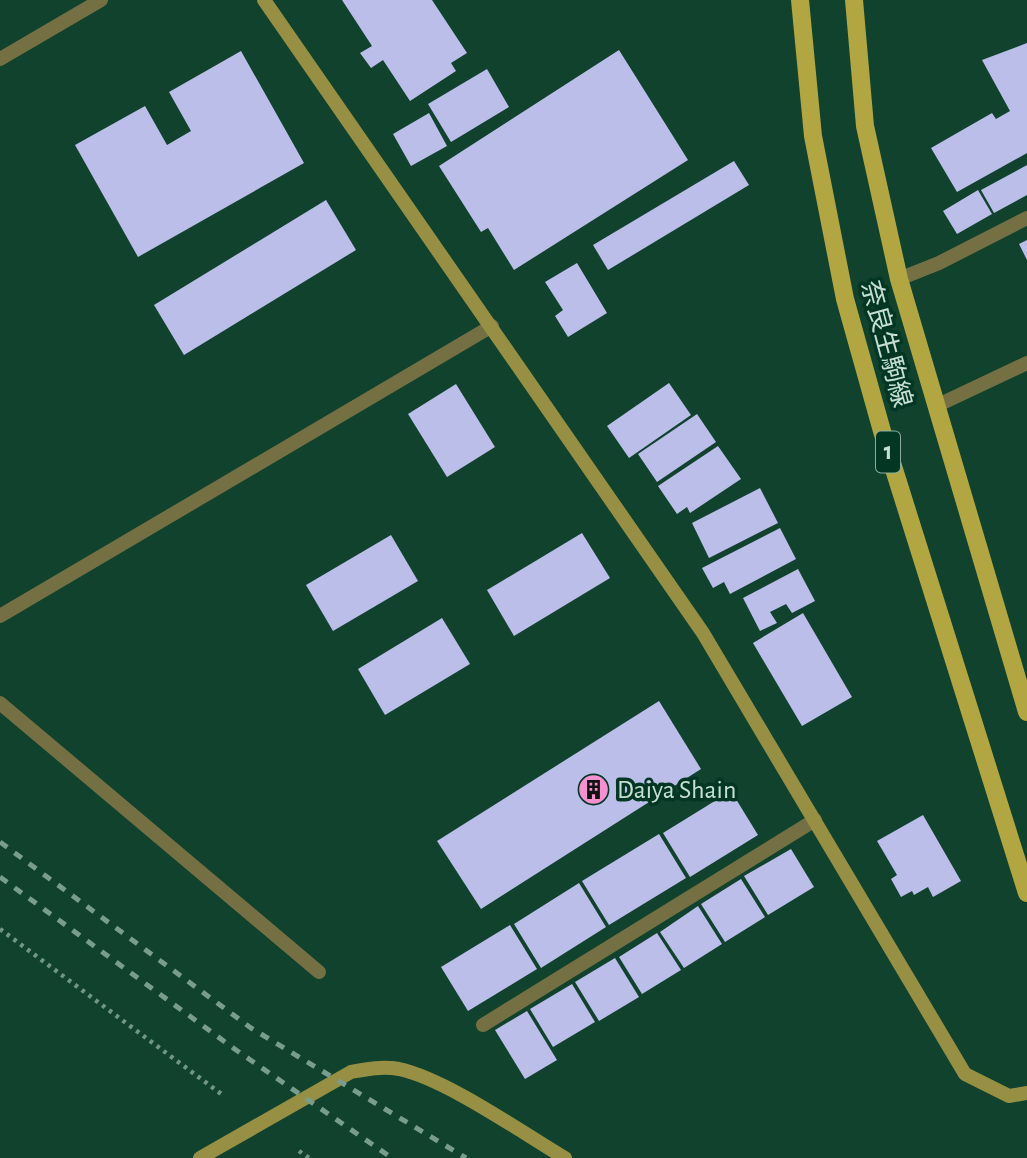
<svg xmlns="http://www.w3.org/2000/svg" width="1027" height="1158" font-family="'Alegreya Sans','Noto Sans JP',sans-serif">
	<style>
		.building { fill: #bcbeea }
		.lines { fill: none; stroke-linecap: round; stroke-linejoin: round }
		.path { stroke: #719685; stroke-width: 4.5; stroke-dasharray: 3.5 5; stroke-linecap: butt }
		.lane { stroke: #757043; stroke-width: 14 }
		.street { stroke: #757043; stroke-width: 14 }
		.secondary { stroke: #978f43; stroke-width: 14 }
		.primary { stroke: #b1a641; stroke-width: 18 }
		.rail { stroke: #799d8d; stroke-width: 5; stroke-dasharray: 9 9; stroke-linecap: butt }
		.labels { text-anchor: middle; dominant-baseline: central; stroke-width: 7; stroke-linejoin: round; paint-order: stroke }
		.shield { fill: #023724; stroke: #8cad9e; stroke-width: 2 }
		.shield-label { font-size: 24px; font-weight: bold; fill: #c7e0d3 }
		.street-label { font-size: 26px; fill: #c7e0d3; stroke: #023724 }
		.poi-label { font-size: 26px; fill: #c7e0d3; stroke: #023724; text-anchor: start }
	</style>
	<rect width="100%" height="100%" fill="#10422e"/>
	<g class="building">
		<path d="M 342,0 L 432,0 L 467,53 L 451,63 L 456,71 L 410,101 L 383,60 L 371,68 L 360,53 L 372,46 Z"/>
		<path d="M 1027,43 L 1027,153 L 957,192 L 931,148 L 992,113 L 996,119 L 1010,111 L 982,60 Z"/>
		<path d="M 619,50 L 688,160 L 514,270 L 488,228 L 481,232 L 439,166 Z"/>
		<path d="M 241,51 L 304,163 L 138,257 L 75,145 L 145,106 L 167,145 L 191,131 L 169,92 Z"/>
		<path d="M 487,69 L 509,107 L 451,142 L 428,104 Z"/>
		<path d="M 429,113 L 447,146 L 411,166 L 393,134 Z"/>
		<path d="M 734,161 L 749,185 L 608,270 L 593,245 Z"/>
		<path d="M 1027,165 L 1027,195 L 994,213 L 981,190 Z"/>
		<path d="M 978,190 L 992,214 L 957,234 L 943,211 Z"/>
		<path d="M 326,200 L 356,250 L 184,355 L 154,305 Z"/>
		<path d="M 1027,240 L 1027,260 L 1019,244 Z"/>
		<path d="M 577,263 L 607,313 L 568,337 L 555,316 L 563,310 L 545,282 Z"/>
		<path d="M 669,383 L 691,415 L 629,458 L 607,426 Z"/>
		<path d="M 456,384 L 495,447 L 447,477 L 408,414 Z"/>
		<path d="M 697,414 L 716,442 L 657,482 L 638,454 Z"/>
		<path d="M 718,446 L 741,479 L 690,513 L 687,507 L 677,514 L 658,486 Z"/>
		<path d="M 760,488 L 778,523 L 709,558 L 692,523 Z"/>
		<path d="M 780,528 L 796,559 L 730,594 L 724,582 L 713,588 L 702,568 Z"/>
		<path d="M 582,533 L 610,578 L 514,636 L 487,590 Z"/>
		<path d="M 391,535 L 418,581 L 333,631 L 306,585 Z"/>
		<path d="M 798,569 L 815,601 L 792,613 L 786,604 L 770,612 L 777,623 L 760,631 L 743,598 Z"/>
		<path d="M 803,613 L 852,697 L 802,726 L 753,643 Z"/>
		<path d="M 442,618 L 470,664 L 385,715 L 358,669 Z"/>
		<path d="M 659,701 L 701,769 L 481,909 L 437,841 Z"/>
		<path d="M 731,791 L 758,835 L 690,877 L 663,833 Z"/>
		<path d="M 923,815 L 961,881 L 933,897 L 928,887 L 914,895 L 912,891 L 901,897 L 891,879 L 897,875 L 877,841 Z"/>
		<path d="M 659,834 L 686,878 L 609,925 L 582,881 Z"/>
		<path d="M 791,849 L 814,887 L 768,915 L 744,876 Z"/>
		<path d="M 741,879 L 765,917 L 725,942 L 701,904 Z"/>
		<path d="M 579,883 L 606,927 L 541,968 L 514,924 Z"/>
		<path d="M 698,906 L 722,944 L 684,968 L 660,932 Z"/>
		<path d="M 510,925 L 537,969 L 468,1011 L 441,967 Z"/>
		<path d="M 657,933 L 681,970 L 642,994 L 619,957 Z"/>
		<path d="M 615,958 L 639,997 L 599,1021 L 575,982 Z"/>
		<path d="M 572,984 L 595,1022 L 553,1047 L 530,1009 Z"/>
		<path d="M 527,1011 L 557,1060 L 525,1079 L 495,1030 Z"/>
	</g>
	<g class="lines">
		<g class="path">
			<path d="M 0,929 L 224,1096"/>
			<path d="M 299,1151 L 309,1158"/>
		</g>
		<path class="lane" d="M 483,1025 L 815,820"/>
		<g class="street">
			<path d="M 0,59 L 101,0"/>
			<path d="M 899,279 L 939,263 L 1027,218"/>
			<path d="M 936,406 L 1027,363"/>
			<path d="M 0,616 L 492,326"/>
			<path d="M 0,703 L 319,972"/>
		</g>
		<g class="secondary">
			<path d="M 264,0 L 703,633 L 965,1074 L 1009,1096 L 1027,1093"/>
			<path d="M 200,1158 L 351,1072 C 367,1069 382,1066 399,1069 C 446,1079 521,1132 565,1158"/>
		</g>
		<g class="primary">
			<path d="M 800,0 L 813,136 L 845,299 L 882,431 L 1027,893"/>
			<path d="M 854,0 L 865,126 L 899,279 L 1027,712"/>
		</g>
		<g class="rail">
			<path d="M 0,842 L 251,1028 L 466,1158"/>
			<path d="M 0,877 L 236,1050 L 392,1158"/>
		</g>
	</g>
	<defs>
		<symbol id="building-disc" viewBox="-11 -11 22 22"><circle r="9.5" fill="#f690cf" stroke="#023724"/><path d="M-4-6H4V6H1V3H-1V6H-4ZM-2.5-4.3h1.7v1.8h-1.7ZM.8-4.3h1.7v1.8H.8ZM-2.5-1h1.7V.8h-1.7ZM.8-1h1.7V.8H.8Z" fill="#111"/></symbol>
	</defs>
	<g fill-rule="evenodd">
		<use href="#building-disc" x="576" y="772" width="35" height="35"/>
	</g>
	<g class="labels">
		<rect class="shield" x="876" y="431.5" width="24" height="41" rx="5"/>
		<g class="shield-label">
			<text x="888" y="452">1</text>
		</g>
		<g class="street-label">
			<text transform="translate(886 344) rotate(75)">奈良生駒線</text>
		</g>
		<g class="poi-label">
			<text x="617" y="790">Daiya Shain</text>
		</g>
	</g>
</svg>
